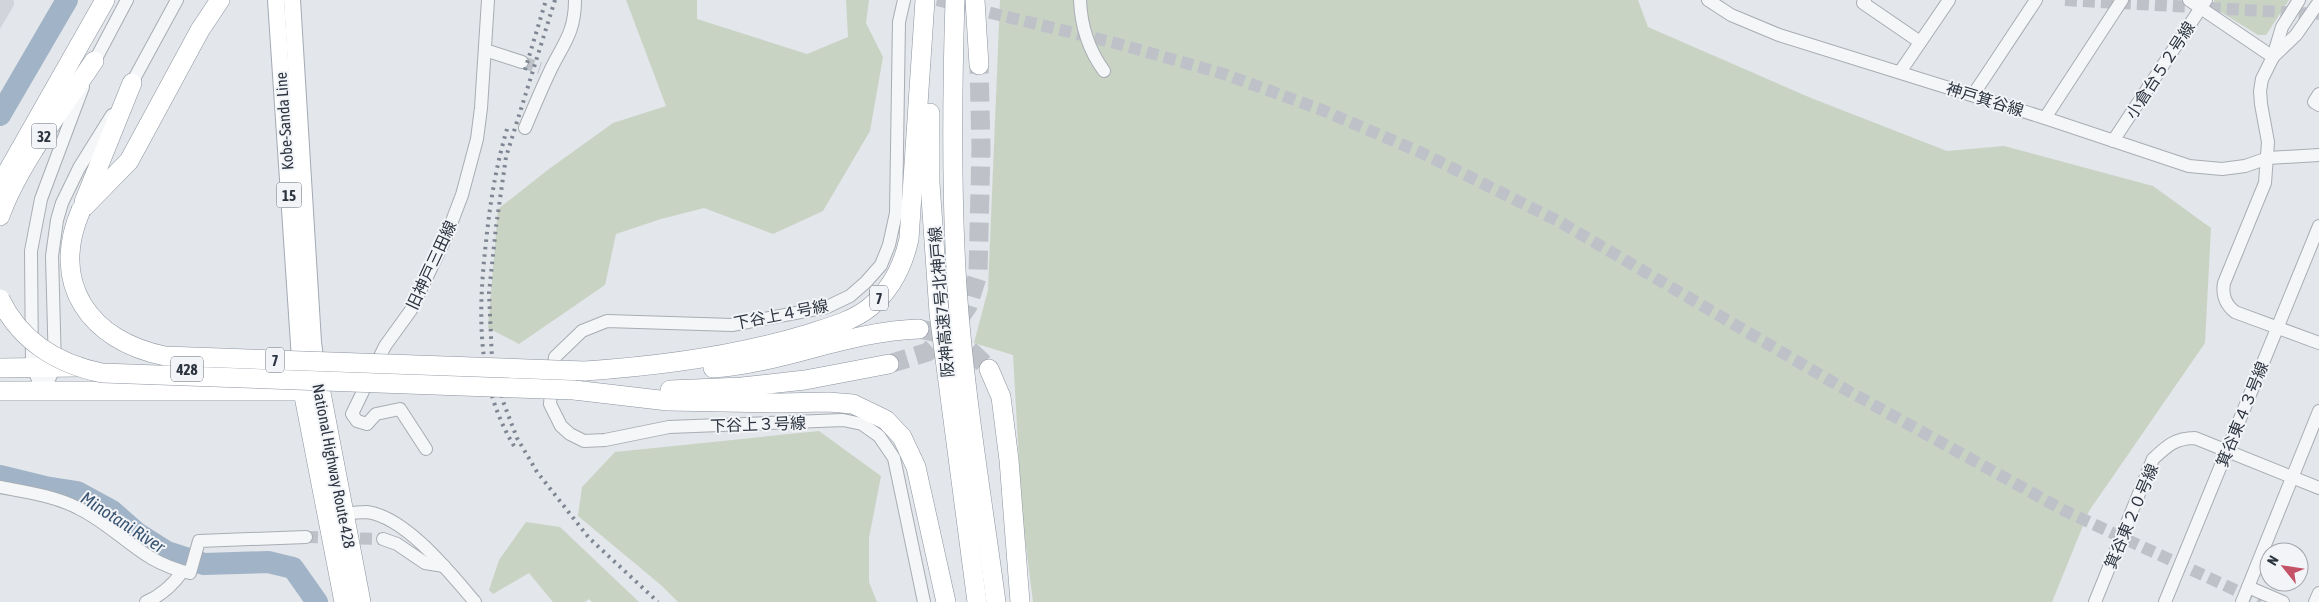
<svg xmlns="http://www.w3.org/2000/svg" width="2319" height="602" font-family="'Asap Condensed','Noto Sans JP',sans-serif">
	<style>
		.built { fill: #d1d5db }
		.green { fill: #c9d3c4 }
		.lines { fill: none; stroke-linecap: round; stroke-linejoin: round }
		.river { stroke: #a1b4c7; stroke-width: 22 }
		.minor-tunnel { stroke: #bec2c8; stroke-width: 12; stroke-dasharray: 12 6; stroke-linecap: butt }
		.highway-tunnel { stroke: #bec2c8; stroke-width: 19; stroke-dasharray: 19 9; stroke-linecap: butt }
		.minor-casing { stroke: #a8adb4; stroke-width: 14 }
		.major-casing { stroke: #a3aab4; stroke-width: 18 }
		.highway-casing { stroke: #8b949f; stroke-width: 20 }
		.minor { stroke: #f5f6f8; stroke-width: 12 }
		.major { stroke: #fff; stroke-width: 16 }
		.highway { stroke: #fff; stroke-width: 19 }
		.rail { stroke: #7d8692; stroke-width: 4; stroke-dasharray: 2.5 5; stroke-linecap: butt }
		.highway-bridge-casing { stroke: #8b949f; stroke-width: 20; stroke-linecap: butt }
		.highway-bridge { stroke: #fff; stroke-width: 19 }
		.labels { text-anchor: middle; dominant-baseline: central; stroke-width: 4; stroke-linejoin: round; paint-order: stroke }
		.shield { fill: #f2f4f7; stroke: #676e77; stroke-width: 1 }
		.shield-label { font-size: 15px; font-weight: bold; fill: #2c3440 }
		.street-label { font-size: 16px; fill: #2c3440; stroke: #f2f4f7 }
		.water-label { font-size: 18px; font-style: italic; fill: #395471; stroke: #f2f4f7 }
	</style>
	<rect width="100%" height="100%" fill="#e3e6ea"/>
	<path class="built" d="M 0,0 L 14,0 L 14,5 L 0,29 Z"/>
	<g class="green">
		<path d="M 626,0 L 697,0 L 697,19 L 807,54 L 848,37 L 846,0 L 869,0 L 866,23 L 883,57 L 870,131 L 823,211 L 773,234 L 704,208 L 661,219 L 616,234 L 605,285 L 519,344 L 488,328 L 498,209 L 549,169 L 613,123 L 666,106 Z"/>
		<path d="M 1000,0 L 1638,0 L 1648,27 L 1811,98 L 1947,151 L 2004,146 L 2153,186 L 2211,228 L 2205,343 L 2089,511 L 2052,602 L 1033,602 L 1022,514 L 1013,355 L 974,343 L 988,290 Z"/>
		<path d="M 2214,0 L 2289,0 L 2266,35 L 2258,35 L 2216,9 Z"/>
		<path d="M 819,431 L 881,476 L 869,538 L 869,582 L 877,602 L 678,602 L 662,586 L 578,516 L 582,487 L 615,452 Z"/>
		<path d="M 526,522 L 560,527 L 639,602 L 592,602 L 589,599 L 585,602 L 553,602 L 529,573 L 493,594 L 489,590 L 499,560 Z"/>
	</g>
	<g class="lines">
		<g class="river">
			<path d="M 0,115 L 67,0"/>
			<path d="M 0,476 L 45,487 L 77,492 L 112,511 L 137,533 L 167,552 L 204,564 L 268,562 L 293,568 L 317,602"/>
		</g>
		<g class="minor-tunnel">
			<path d="M 937,0 L 1115,43 L 1224,74 L 1322,110 L 1422,153 L 1560,222 L 1841,387 L 2063,510 L 2261,602"/>
			<path d="M 2065,0 L 2319,14"/>
			<path d="M 522,62 L 540,68"/>
			<path d="M 306,537 L 383,539"/>
		</g>
		<g class="highway-tunnel">
			<path d="M 919,329 C 953,334 967,346 989,369"/>
			<path d="M 889,364 L 928,352 L 951,330 L 968,306 L 978,274 L 981,148 L 979,65"/>
		</g>
		<defs>
			<g id="minor">
				<path d="M 1080,0 C 1081,26 1088,49 1104,71"/>
				<path d="M 1708,0 L 1731,15 L 1779,35 L 2045,118 L 2189,166 L 2222,169 L 2245,166 L 2268,158 L 2319,155"/>
				<path d="M 1865,0 L 1863,3 L 1920,42"/>
				<path d="M 2189,0 L 2273,57"/>
				<path d="M 2299,0 L 2282,27 L 2273,57 L 2262,79 L 2260,91 L 2261,104 L 2268,142 L 2265,183 L 2224,283 C 2222,295 2225,304 2235,312 L 2319,343"/>
				<path d="M 485,50 L 522,62"/>
				<path d="M 2273,57 L 2296,35 L 2319,2"/>
				<path d="M 91,68 L 127,0"/>
				<path d="M 1900,72 L 1949,0"/>
				<path d="M 128,90 L 177,0"/>
				<path d="M 2319,94 L 2314,102 L 2319,105"/>
				<path d="M 1973,95 L 2036,0"/>
				<path d="M 2045,118 L 2122,0"/>
				<path d="M 525,128 C 533,109 541,90 550,71 C 563,44 575,33 575,0"/>
				<path d="M 2113,141 L 2206,0"/>
				<path d="M 553,376 L 555,357 L 582,331 L 607,321 L 732,325 L 827,307 L 850,296 L 866,282 L 881,265 L 889,245 L 896,213 L 899,22 L 904,0"/>
				<path d="M 552,381 L 550,404 L 561,426 L 570,434 L 584,441 L 605,440 L 669,427 L 843,420 L 862,424 L 879,436 L 894,458 L 924,602"/>
				<path d="M 43,391 L 55,367 L 52,256 L 57,220 L 62,203 L 79,168 L 112,115"/>
				<path d="M 43,391 L 32,366 L 31,251 L 41,199 L 83,87"/>
				<path d="M 426,449 L 400,409 L 376,414 L 367,424 L 357,421 L 352,414 L 385,346 L 411,310 L 446,237 L 462,195 L 477,139 L 481,108 L 488,0"/>
				<path d="M 0,487 C 26,492 55,496 78,508 C 121,529 139,562 190,573 L 199,541 L 306,537"/>
				<path d="M 344,514 C 351,513 360,512 367,512 C 406,517 451,574 475,602"/>
				<path d="M 383,539 L 397,544 L 425,563 L 444,566"/>
				<path d="M 2248,587 L 2283,602"/>
				<path d="M 146,602 C 162,595 172,586 182,572"/>
				<path d="M 2095,602 L 2153,459 C 2167,446 2175,438 2195,438 L 2319,488"/>
				<path d="M 2165,602 L 2319,226"/>
				<path d="M 2242,602 L 2319,411"/>
				<path d="M 2315,602 L 2319,593"/>
			</g>
			<g id="major">
				<path d="M 276,0 L 301,374"/>
				<path d="M 292,0 L 313,342 L 317,374"/>
			</g>
			<g id="highway">
				<path d="M 955,0 C 952,95 951,192 957,287 C 964,392 982,497 996,602"/>
				<path d="M 975,0 L 979,65"/>
				<path d="M 930,113 L 930,183 L 939,313 L 977,602"/>
				<path d="M 0,185 L 105,0"/>
				<path d="M 84,202 L 132,83"/>
				<path d="M 81,210 L 129,161 L 200,30 L 220,0"/>
				<path d="M 0,216 C 18,165 64,106 94,61"/>
				<path d="M 0,368 L 80,367"/>
				<path d="M 713,368 C 783,363 849,331 919,329"/>
				<path d="M 237,369 L 301,370 L 318,377 L 361,602"/>
				<path d="M 989,369 L 1001,397 L 1009,460 L 1020,602"/>
				<path d="M 585,371 C 660,366 736,356 808,334 C 830,327 853,321 870,307 C 892,289 903,266 909,239 L 925,0"/>
				<path d="M 574,390 L 668,401 L 779,403 L 828,402 L 853,404 L 886,420 L 902,437 L 916,467 L 946,602"/>
				<path d="M 670,390 L 742,387 L 805,380 L 889,364"/>
				<path d="M 0,391 L 303,391 L 344,602"/>
			</g>
		</defs>
		<use href="#minor" class="minor-casing"/>
		<use href="#major" class="major-casing"/>
		<use href="#highway" class="highway-casing"/>
		<use href="#minor" class="minor"/>
		<use href="#major" class="major"/>
		<use href="#highway" class="highway"/>
		<g class="rail">
			<path d="M 555,0 L 506,157 L 496,227 L 489,293 L 492,359 L 504,404 L 517,438 L 537,472 L 589,538 L 658,602"/>
			<path d="M 525,70 L 546,0"/>
			<path d="M 507,129 C 496,166 490,203 486,242 C 478,312 476,383 514,446"/>
		</g>
		<defs>
			<g id="highway-bridge">
				<path d="M 81,210 C 49,284 90,341 165,356 L 585,371"/>
				<path d="M 0,299 C 20,341 58,364 102,373 L 574,390"/>
			</g>
		</defs>
		<use href="#highway-bridge" class="highway-bridge-casing"/>
		<use href="#highway-bridge" class="highway-bridge"/>
	</g>
	<g class="labels">
		<g class="shield">
			<rect x="31.5" y="123.5" width="25" height="25" rx="4"/>
			<rect x="276.5" y="182.5" width="25" height="25" rx="4"/>
			<rect x="870" y="285.5" width="18" height="25" rx="4"/>
			<rect x="266" y="347.5" width="18" height="25" rx="4"/>
			<rect x="171" y="356.5" width="32" height="25" rx="4"/>
		</g>
		<g class="shield-label">
			<text x="44" y="136">32</text>
			<text x="289" y="195">15</text>
			<text x="879" y="298">7</text>
			<text x="275" y="360">7</text>
			<text x="187" y="369">428</text>
		</g>
		<g class="street-label">
			<text transform="translate(2160 70) rotate(-57)">小倉台５２号線</text>
			<text transform="translate(1985 99) rotate(17)">神戸箕谷線</text>
			<text transform="translate(284 121) rotate(-94)">Kobe-Sanda Line</text>
			<text transform="translate(431 265) rotate(-65)">旧神戸三田線</text>
			<text transform="translate(941 302) rotate(-95)">阪神高速7号北神戸線</text>
			<text transform="translate(781 314) rotate(-11)">下谷上４号線</text>
			<text transform="translate(2242 414) rotate(-68)">箕谷東４３号線</text>
			<text transform="translate(758 424) rotate(-2)">下谷上３号線</text>
			<text transform="translate(334 466) rotate(79)">National Highway Route 428</text>
			<text transform="translate(2131 516) rotate(-67)">箕谷東２０号線</text>
		</g>
		<g class="water-label">
			<text transform="translate(123 522) rotate(33)">Minotani River</text>
		</g>
	</g>
	<g transform="translate(2284 567) rotate(300)"><circle r="24" fill="#f2f4f7" stroke="#a3a7ae"/>
	<path d="M0-4L9 19L0 12L-9 19Z" fill="#c45367"/>
	<text y="-8" font-size="14" font-weight="bold" text-anchor="middle" fill="#2c3440">N</text>
	</g>
</svg>
